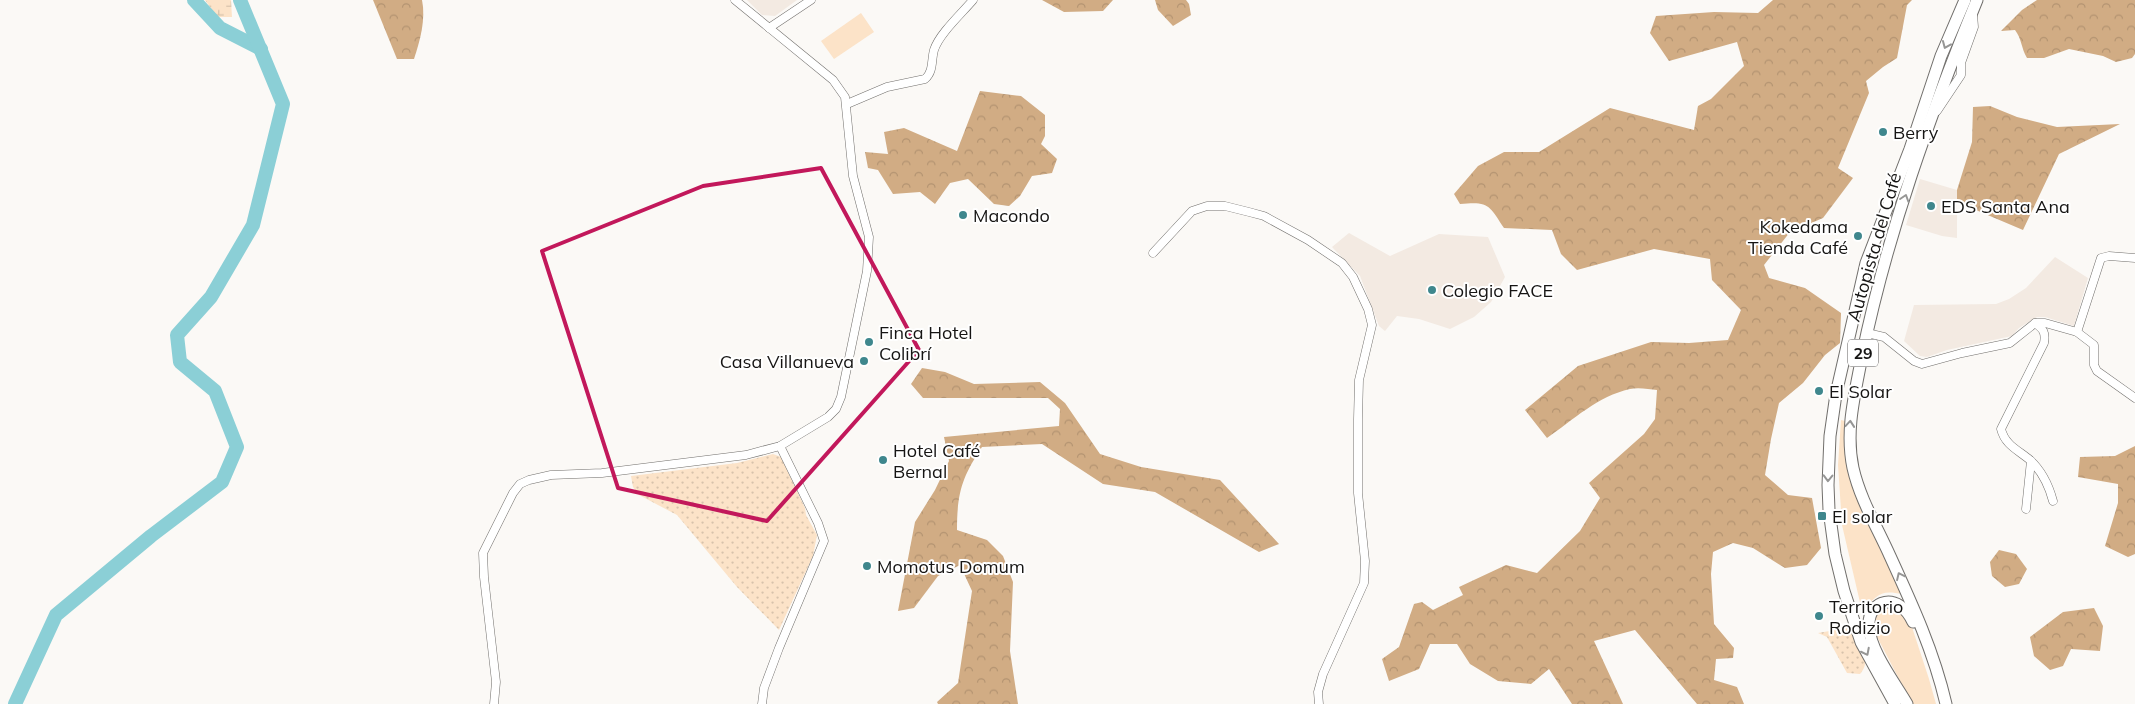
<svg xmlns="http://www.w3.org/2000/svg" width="2135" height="704" font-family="Mulish,sans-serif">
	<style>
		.built { fill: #f3eae2 }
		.grass { fill: #fce3c8 }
		.forest { fill: url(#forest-crowns) }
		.wetland { fill: url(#wetland-marsh) }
		.park { fill: url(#park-dots) }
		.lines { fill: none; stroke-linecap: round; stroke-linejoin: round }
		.river { stroke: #8bcfd6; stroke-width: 14 }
		.minor-casing { stroke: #716f6c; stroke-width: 9 }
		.highway-casing { stroke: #716f6c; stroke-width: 13 }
		.minor { stroke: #fff; stroke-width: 8 }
		.highway { stroke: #fff; stroke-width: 11 }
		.oneway { stroke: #969695 }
		.marked { fill: none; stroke: #c2185b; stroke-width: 4; stroke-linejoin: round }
		.poi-dot { fill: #3f878d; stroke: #fff; stroke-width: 2 }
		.labels { text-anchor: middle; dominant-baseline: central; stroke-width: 4; stroke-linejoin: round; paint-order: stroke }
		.shield { fill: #fff; stroke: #5c5b5a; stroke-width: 1 }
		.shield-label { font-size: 16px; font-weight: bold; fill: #161514 }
		.poi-label { font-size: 18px; fill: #161514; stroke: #fff; text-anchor: start }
		.street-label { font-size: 18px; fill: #161514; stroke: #fff }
	</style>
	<defs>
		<pattern id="forest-crowns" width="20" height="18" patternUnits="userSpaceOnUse" patternTransform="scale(1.25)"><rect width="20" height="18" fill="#d1ac84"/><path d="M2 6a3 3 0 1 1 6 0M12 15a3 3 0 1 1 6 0" fill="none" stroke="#b39371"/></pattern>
		<pattern id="wetland-marsh" width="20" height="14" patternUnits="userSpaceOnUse" patternTransform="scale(1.25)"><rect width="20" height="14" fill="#fce3c8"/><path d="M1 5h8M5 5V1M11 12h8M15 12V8" fill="none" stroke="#d7c2ab"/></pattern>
		<pattern id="park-dots" width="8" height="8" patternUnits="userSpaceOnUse" patternTransform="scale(1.25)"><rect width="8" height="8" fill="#fce3c8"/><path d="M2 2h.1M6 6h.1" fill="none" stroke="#d7c2ab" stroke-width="1.8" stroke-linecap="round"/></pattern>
	</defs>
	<rect width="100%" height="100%" fill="#fbf9f6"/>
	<g class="built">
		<path d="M 747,0 L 797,0 L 775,16 L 762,15 Z"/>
		<path d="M 1920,179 L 1957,190 L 1957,238 L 1942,236 L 1906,225 Z"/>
		<path d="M 1349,233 L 1390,256 L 1439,234 L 1488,237 L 1505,277 L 1491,302 L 1474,317 L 1450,329 L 1419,319 L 1397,316 L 1385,331 L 1379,326 L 1360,276 L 1332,247 Z"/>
		<path d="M 2055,257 L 2088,278 L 2074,326 L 2045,317 L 2037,317 L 2019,328 L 2012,336 L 1947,350 L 1927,357 L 1920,356 L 1904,341 L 1914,305 L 1996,304 L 2009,299 L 2026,288 Z"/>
	</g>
	<g class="grass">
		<path d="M 861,13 L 874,32 L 834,59 L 821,41 Z"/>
		<path d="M 1841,420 L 1845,421 L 1848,465 L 1902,594 C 1879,589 1877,596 1862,611 L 1842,525 L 1838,465 Z"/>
		<path d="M 1896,606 L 1909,618 L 1929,679 L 1936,704 L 1912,704 L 1873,629 L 1873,621 L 1879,609 Z"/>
	</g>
	<g class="forest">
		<path d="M 373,0 L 422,0 C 426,19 420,41 414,59 L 397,59 Z"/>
		<path d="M 1042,0 L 1113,0 L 1103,11 L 1064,12 Z"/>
		<path d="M 1155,0 L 1186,0 L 1189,4 L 1191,15 L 1173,26 L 1158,10 Z"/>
		<path d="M 1773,0 L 1912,0 L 1907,5 L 1897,58 L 1883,67 L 1866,81 L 1869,93 L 1838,168 L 1853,178 L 1823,218 L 1790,232 L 1764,265 L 1769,278 L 1805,288 L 1841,313 L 1840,343 L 1825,355 L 1803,383 L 1779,403 L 1771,439 L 1765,475 L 1788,495 L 1812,498 L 1821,548 L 1807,565 L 1785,568 L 1753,548 L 1733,543 L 1713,552 L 1711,574 L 1714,624 L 1734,648 L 1733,658 L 1716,659 L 1714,680 L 1737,687 L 1744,704 L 1697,704 L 1635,630 L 1594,641 L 1623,704 L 1572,704 L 1549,669 L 1531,684 L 1498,681 L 1470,664 L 1457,644 L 1430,644 L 1419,669 L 1389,681 L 1382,659 L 1399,647 L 1414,604 L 1422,602 L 1433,610 L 1463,595 L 1459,587 L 1506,565 L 1537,573 L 1580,531 L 1600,498 L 1589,483 L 1644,434 L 1655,419 L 1657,390 C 1649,389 1638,387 1630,389 C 1598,396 1573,420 1547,438 L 1525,410 L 1578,366 L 1651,342 L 1689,343 L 1728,340 L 1741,310 L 1712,280 L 1710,259 L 1654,249 L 1577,270 L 1561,254 L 1552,230 L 1504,228 C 1489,205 1489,201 1460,204 L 1454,194 L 1478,166 L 1504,152 L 1539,152 L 1610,108 L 1694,130 L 1698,106 L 1711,99 L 1744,66 L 1737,42 L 1669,61 L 1650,33 L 1656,16 L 1714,12 L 1758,13 Z"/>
		<path d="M 2037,0 L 2135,0 L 2135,54 L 2132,58 L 2116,62 L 2103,56 L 2069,49 L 2044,58 L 2027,58 C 2021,48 2022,39 2015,30 L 2001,31 L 2022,10 Z"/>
		<path d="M 980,91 L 1021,96 L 1045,115 L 1045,136 L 1041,144 L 1057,159 L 1052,173 L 1032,176 L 1020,196 L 1009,206 L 994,204 L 968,179 L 950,183 L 935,204 L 920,192 L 893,194 L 878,170 L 868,168 L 865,152 L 888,154 L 884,132 L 904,128 L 957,151 Z"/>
		<path d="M 1990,106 L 2017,117 L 2057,127 L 2120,124 L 2059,154 L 2023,230 L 1957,202 L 1957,190 L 1972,142 L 1973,107 Z"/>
		<path d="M 922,368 L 945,372 L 974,384 L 1040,382 L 1065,403 L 1100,454 L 1141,467 L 1220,480 L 1279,544 L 1259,552 L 1155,492 L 1103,484 L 1042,444 L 982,447 C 962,477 957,493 957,530 L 987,540 L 1003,556 L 1013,582 L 1010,651 L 1018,704 L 938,704 L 937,702 L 958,683 L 972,591 L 960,565 L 938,576 L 914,608 L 898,611 L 915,522 L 935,490 L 949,461 L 944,437 L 1059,426 L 1060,409 L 1048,398 L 923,398 L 911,384 Z"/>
		<path d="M 2135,446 L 2135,554 L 2128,557 L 2105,546 L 2118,503 L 2118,484 L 2078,477 L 2080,457 L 2115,456 Z"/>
		<path d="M 1999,550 L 2016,554 L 2027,569 L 2019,584 L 2005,587 L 1992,576 L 1990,562 Z"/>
		<path d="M 2094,608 L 2103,626 L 2100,651 L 2071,649 L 2063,666 L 2050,670 L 2034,656 L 2030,637 L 2063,612 Z"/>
	</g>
	<path class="wetland" d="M 205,0 L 231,0 L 232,17 L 217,17 Z"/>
	<g class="park">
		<path d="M 773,454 L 781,457 L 805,508 L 806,515 L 817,535 L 813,556 L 779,630 L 737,587 L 677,515 L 639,495 L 633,487 L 631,476 L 737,463 Z"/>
		<path d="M 1853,627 C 1859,641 1873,661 1860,674 L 1847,673 L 1827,637 L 1818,633 Z"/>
	</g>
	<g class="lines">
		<g class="river">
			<path d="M 194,0 L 220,28 L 261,49"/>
			<path d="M 15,704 L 56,615 L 151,536 L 222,482 L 237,447 L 215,391 L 180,362 L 177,335 L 211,297 L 253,225 L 283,104 L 240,0"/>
		</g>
		<defs>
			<g id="minor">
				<path d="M 769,28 L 811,0"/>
				<path d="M 847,104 L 887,87 L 925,79 C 934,71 931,60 934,50 C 939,34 962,13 973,0"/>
				<path d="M 1937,111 L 1961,75 L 1961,63 L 1974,27 L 1973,14"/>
				<path d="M 1153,253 L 1192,211 L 1207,206 L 1225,206 L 1249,212 L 1264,216 L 1308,240 L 1342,263 L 1353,277 L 1368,309 L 1372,325 L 1359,380 L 1358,419 L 1358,493 L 1365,561 L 1364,583 L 1323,674 L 1318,692 L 1319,704"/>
				<path d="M 2035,323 C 2043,329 2046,332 2044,343 L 2001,429 C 2005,445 2018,450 2030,460 C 2042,471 2049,486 2053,501"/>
				<path d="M 2077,332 L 2101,258 L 2109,256 L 2135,258"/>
				<path d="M 1867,333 L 1884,337 L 1914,361 L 1922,364 L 1962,353 L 2010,343 L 2035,323 L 2045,323 L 2077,332 L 2094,345 L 2094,365 L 2097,371 L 2135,398"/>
				<path d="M 2026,509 L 2031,461"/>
				<path d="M 494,704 L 496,682 L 484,577 L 483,553 L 513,493 L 520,484 L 529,480 L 551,475 L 602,473 L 746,455 L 780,446 L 828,417 L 836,409 L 841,397 L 867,271 L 869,237 L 853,176 L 845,97 L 833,80 L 735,0"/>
				<path d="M 762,704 L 764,688 L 779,648 L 824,541 L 818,523 L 780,446"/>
			</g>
			<g id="highway">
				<path d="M 1895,704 L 1861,642 L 1844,591 L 1835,554 L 1829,510 L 1828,485 L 1830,436 L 1836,394 L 1866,263 L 1910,149 L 1941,56 L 1965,0"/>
				<path d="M 1907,704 C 1895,683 1870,651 1869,627 C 1867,599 1899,591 1913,622"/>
				<path d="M 1946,704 C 1934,652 1912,604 1890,556 C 1877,527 1860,499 1853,468 C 1845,430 1855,394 1862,356 C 1887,234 1930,115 1977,0"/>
			</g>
		</defs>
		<use href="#minor" class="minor-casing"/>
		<use href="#highway" class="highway-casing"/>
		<use href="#minor" class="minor"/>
		<use href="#highway" class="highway"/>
	</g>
	<defs><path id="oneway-chevron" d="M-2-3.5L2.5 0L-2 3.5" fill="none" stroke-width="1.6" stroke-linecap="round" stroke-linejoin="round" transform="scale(1.25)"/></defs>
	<g class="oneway">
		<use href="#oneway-chevron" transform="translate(1946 45) rotate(113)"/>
		<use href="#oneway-chevron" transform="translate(1905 198) rotate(-72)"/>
		<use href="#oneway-chevron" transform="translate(1850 424) rotate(-85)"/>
		<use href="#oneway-chevron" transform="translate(1828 478) rotate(91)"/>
		<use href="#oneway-chevron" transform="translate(1900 576) rotate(-115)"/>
		<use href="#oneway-chevron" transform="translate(1866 652) rotate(63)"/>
	</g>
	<path class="marked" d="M 821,168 L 919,350 L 767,521 L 618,488 L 542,251 L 703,186 Z"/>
	<g class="poi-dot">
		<circle cx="1883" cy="132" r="5"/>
		<circle cx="1931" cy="206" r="5"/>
		<circle cx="963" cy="215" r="5"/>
		<circle cx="1858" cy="236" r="5"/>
		<circle cx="1432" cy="290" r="5"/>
		<circle cx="869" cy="342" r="5"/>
		<circle cx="864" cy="361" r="5"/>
		<circle cx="1819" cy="391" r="5"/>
		<circle cx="883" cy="460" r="5"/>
		<rect x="1817" y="511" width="10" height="10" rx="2.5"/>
		<circle cx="867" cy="566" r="5"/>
		<circle cx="1819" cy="616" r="5"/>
	</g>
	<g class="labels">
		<rect class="shield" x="1848" y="339.5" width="30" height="27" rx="4"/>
		<g class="shield-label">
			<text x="1863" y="353">29</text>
		</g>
		<g class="poi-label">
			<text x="1893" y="132">Berry</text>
			<text x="1941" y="206">EDS Santa Ana</text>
			<text x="973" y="215">Macondo</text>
			<text x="1848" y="226" text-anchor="end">Kokedama<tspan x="1848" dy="21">Tienda Café</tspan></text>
			<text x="1442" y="290">Colegio FACE</text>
			<text x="879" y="332">Finca Hotel<tspan x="879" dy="21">Colibrí</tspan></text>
			<text x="854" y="361" text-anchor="end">Casa Villanueva</text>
			<text x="1829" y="391">El Solar</text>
			<text x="893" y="450">Hotel Café<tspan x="893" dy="21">Bernal</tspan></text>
			<text x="1832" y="516">El solar</text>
			<text x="877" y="566">Momotus Domum</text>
			<text x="1829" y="606">Territorio<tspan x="1829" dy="21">Rodizio</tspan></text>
		</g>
		<g class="street-label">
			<text transform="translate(1874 247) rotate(-74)">Autopista del Café</text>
		</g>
	</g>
</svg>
